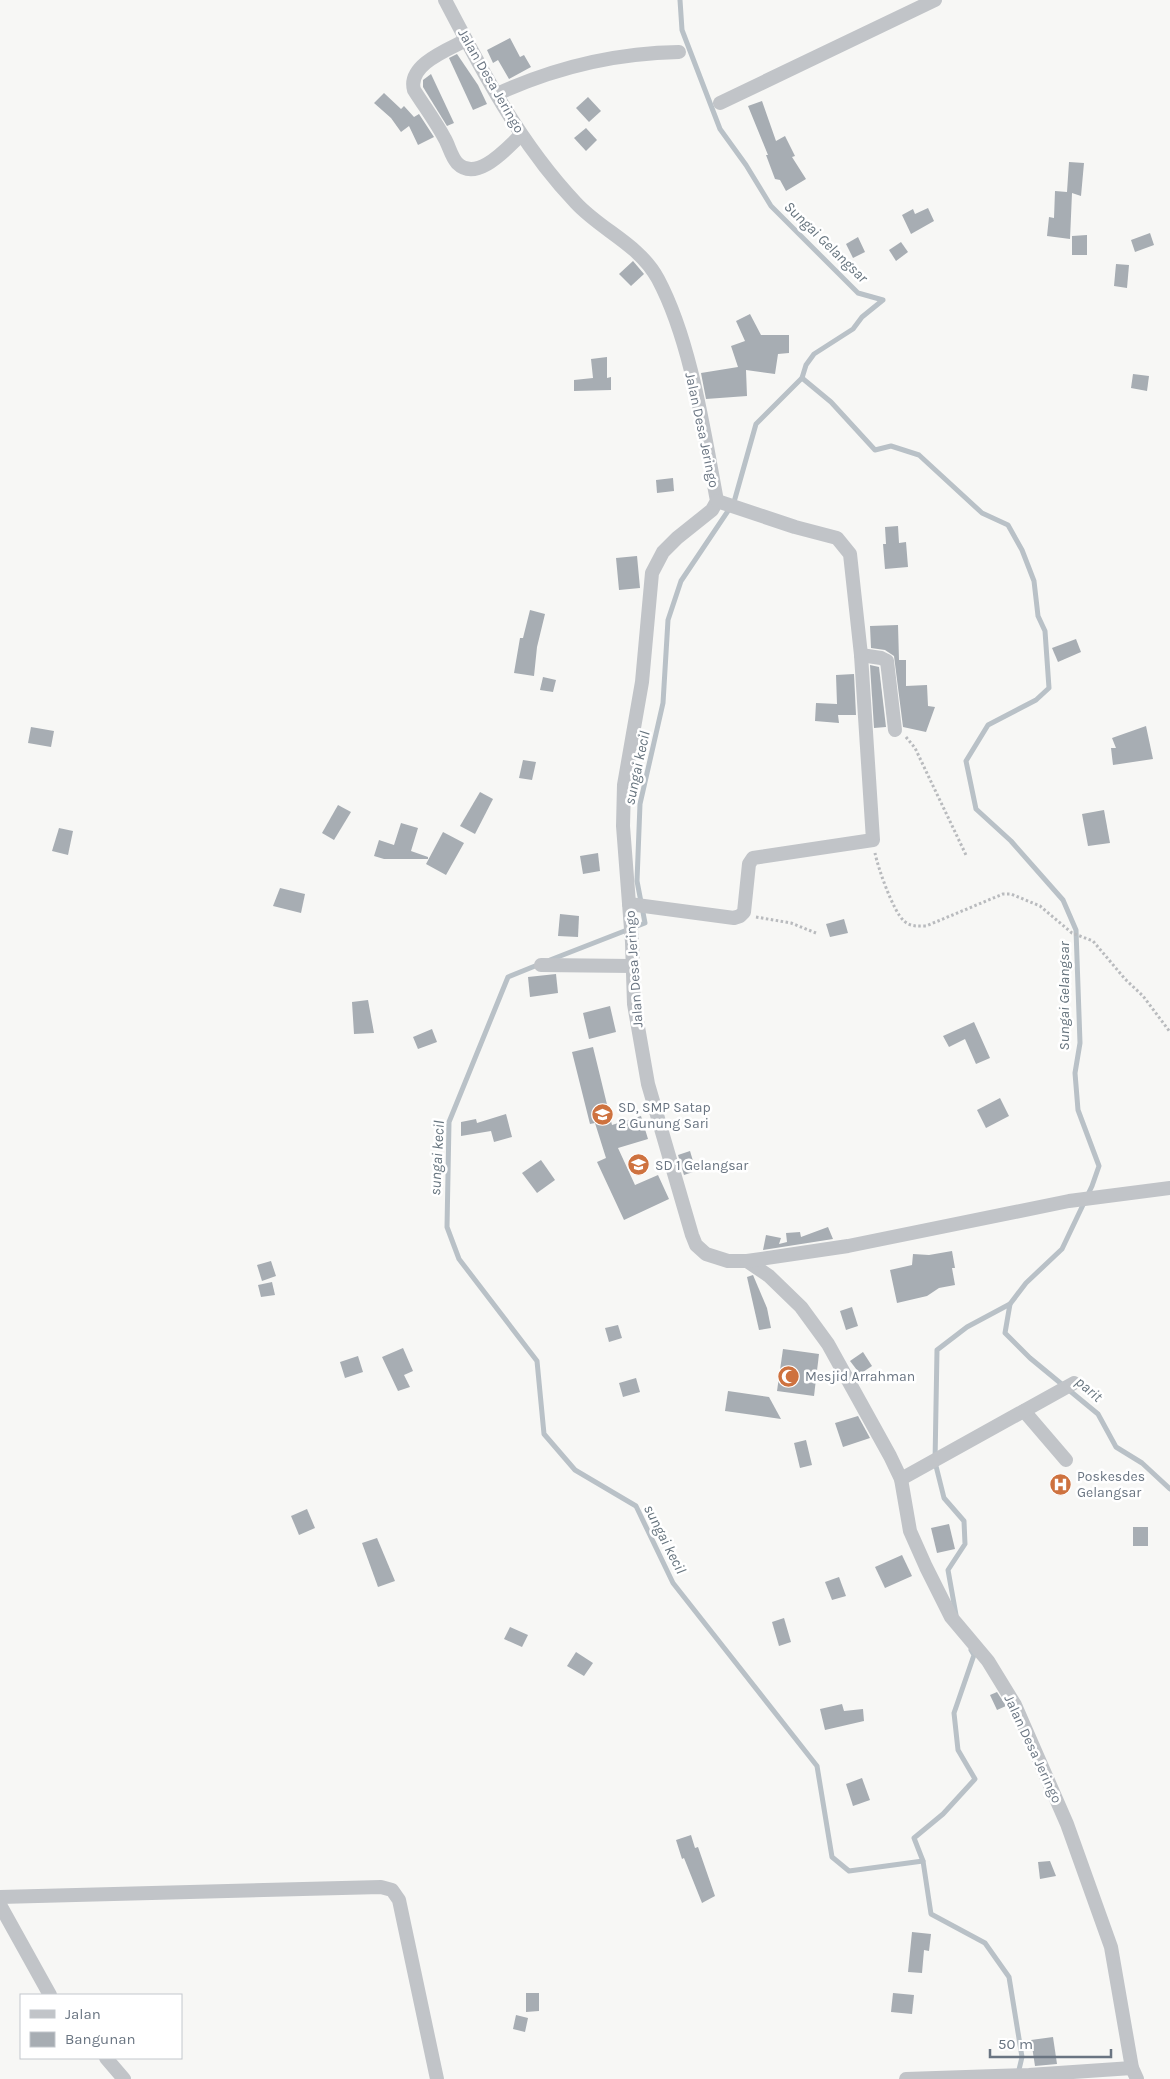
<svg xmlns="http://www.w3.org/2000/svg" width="1170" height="2079" font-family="Karla,sans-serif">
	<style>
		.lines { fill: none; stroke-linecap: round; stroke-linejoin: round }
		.stream { stroke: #b9c1c7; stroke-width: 5 }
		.building { fill: #a7adb3 }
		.path { stroke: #b9bbbe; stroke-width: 3; stroke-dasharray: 2.5 2.5; stroke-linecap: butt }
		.street { stroke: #c1c4c8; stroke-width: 14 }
		.labels { text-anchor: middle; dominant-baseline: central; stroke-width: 5; stroke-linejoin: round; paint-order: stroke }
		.street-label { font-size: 14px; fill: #6a7582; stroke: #fff }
		.poi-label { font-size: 14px; fill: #6a7582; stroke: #fff; text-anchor: start }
		.water-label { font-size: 15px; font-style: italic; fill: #66747e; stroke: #fff }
	</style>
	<rect width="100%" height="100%" fill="#f7f7f5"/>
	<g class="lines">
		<g class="stream">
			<path d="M 680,0 L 682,30 L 720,129 L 746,165 L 771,206 L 858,293 L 883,300 L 862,317 L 853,329 L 814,354 L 806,365 L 802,378 L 831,402 L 875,450 L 891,446 L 919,455 L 982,513 L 1008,525 L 1022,550 L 1034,581 L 1038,616 L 1045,631 L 1049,688 L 1036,700 L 988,725 L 966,761 L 976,809 L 1011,841 L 1063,900 L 1076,930 L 1080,1043 L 1075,1073 L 1078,1110 L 1099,1166 L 1092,1186 L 1062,1249 L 1026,1283 L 1010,1304 L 967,1327 L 937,1350 L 935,1462 L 944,1498 L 964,1521 L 965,1544 L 948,1570 L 956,1615"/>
			<path d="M 550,960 L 645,923 L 637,881 L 640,804 L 663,703 L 668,620 L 681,581 L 734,502 L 756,424 L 802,378"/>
			<path d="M 540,964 L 508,977 L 449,1122 L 447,1227 L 459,1259 L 537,1361 L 544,1434 L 575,1470 L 636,1506 L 673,1583 L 817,1766 L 832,1857 L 849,1871 L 923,1861"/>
			<path d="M 1010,1304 L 1005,1333 L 1030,1358 L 1098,1414 L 1116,1447 L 1142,1463 L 1170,1489"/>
			<path d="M 971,1650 L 974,1655 L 954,1713 L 958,1750 L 975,1779 L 943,1814 L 914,1838 L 923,1861 L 931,1914 L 985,1943 L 1009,1977 L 1022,2057 L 1018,2074"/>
		</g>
	</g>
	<g class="building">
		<path d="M 510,38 L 520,57 L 524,55 L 531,67 L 509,79 L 498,60 L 493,63 L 487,50 Z"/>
		<path d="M 457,54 L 478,85 L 487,104 L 473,110 L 449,58 Z"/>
		<path d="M 431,74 L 454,123 L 447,126 L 423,87 L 423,80 Z"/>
		<path d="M 384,93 L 401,109 L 404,106 L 414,117 L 419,114 L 434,137 L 418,145 L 409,126 L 401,132 L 391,118 L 374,103 Z"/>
		<path d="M 588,97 L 601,111 L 589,122 L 576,108 Z"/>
		<path d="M 762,101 L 776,141 L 785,136 L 795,156 L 792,157 L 806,179 L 786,191 L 780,180 L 775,179 L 766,155 L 768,155 L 748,106 Z"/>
		<path d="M 586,128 L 597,140 L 586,151 L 574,138 Z"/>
		<path d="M 1069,162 L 1084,163 L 1081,196 L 1072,193 L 1070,239 L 1047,236 L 1049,217 L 1054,218 L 1055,191 L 1067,192 Z"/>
		<path d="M 928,208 L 934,221 L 911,234 L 902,215 L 913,209 L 915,214 Z"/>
		<path d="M 1150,233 L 1154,245 L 1135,252 L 1131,240 Z"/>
		<path d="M 1087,235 L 1087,255 L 1072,255 L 1072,236 Z"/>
		<path d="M 858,237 L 865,252 L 853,258 L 846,244 Z"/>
		<path d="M 901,242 L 908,252 L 896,261 L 889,250 Z"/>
		<path d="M 633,261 L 644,274 L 631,286 L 619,274 Z"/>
		<path d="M 1116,264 L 1129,265 L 1127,288 L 1114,286 Z"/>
		<path d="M 750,314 L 761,335 L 789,335 L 789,353 L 778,354 L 775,374 L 746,370 L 747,396 L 706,399 L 701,373 L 738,367 L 731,346 L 745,341 L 736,321 Z"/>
		<path d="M 607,357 L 607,378 L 611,377 L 611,390 L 574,391 L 574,380 L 593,378 L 591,359 Z"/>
		<path d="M 1133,374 L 1149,376 L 1147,391 L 1131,388 Z"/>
		<path d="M 673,478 L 674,491 L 657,493 L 656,480 Z"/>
		<path d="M 898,526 L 899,543 L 906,542 L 908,567 L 885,569 L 883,544 L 886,544 L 885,527 Z"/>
		<path d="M 637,556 L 640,588 L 619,590 L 616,558 Z"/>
		<path d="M 530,610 L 545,614 L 537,647 L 534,676 L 514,673 L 520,638 L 523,638 Z"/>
		<path d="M 898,625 L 899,660 L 906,660 L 906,686 L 927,685 L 928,706 L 935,707 L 926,732 L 903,727 L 894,656 L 885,650 L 871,648 L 870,626 Z"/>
		<path d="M 1076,639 L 1081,652 L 1058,662 L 1052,648 Z"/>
		<path d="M 870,665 L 879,667 L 886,727 L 874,728 Z"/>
		<path d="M 854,674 L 856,715 L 838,715 L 839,723 L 815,721 L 816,703 L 837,704 L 836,675 Z"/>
		<path d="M 543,677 L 556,680 L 553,692 L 540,690 Z"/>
		<path d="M 1146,726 L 1153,759 L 1113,765 L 1111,748 L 1116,748 L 1112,738 Z"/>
		<path d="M 31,727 L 54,731 L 51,747 L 28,743 Z"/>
		<path d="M 523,760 L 536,762 L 532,780 L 519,778 Z"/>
		<path d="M 480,792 L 493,799 L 475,834 L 460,826 Z"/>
		<path d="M 338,805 L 351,812 L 334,840 L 322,833 Z"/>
		<path d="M 1104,810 L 1110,843 L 1088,846 L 1082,814 Z"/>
		<path d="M 401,823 L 418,828 L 411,851 L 428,857 L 428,859 L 384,859 L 374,856 L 379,840 L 394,845 Z"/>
		<path d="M 59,828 L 73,831 L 68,855 L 52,851 Z"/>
		<path d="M 443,832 L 464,843 L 446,875 L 426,864 Z"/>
		<path d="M 598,853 L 600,871 L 583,874 L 580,856 Z"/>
		<path d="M 280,888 L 305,894 L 301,913 L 273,906 Z"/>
		<path d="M 560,914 L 579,916 L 578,937 L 558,936 Z"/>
		<path d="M 844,919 L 848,933 L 830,937 L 826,924 Z"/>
		<path d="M 556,974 L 558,993 L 530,997 L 528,977 Z"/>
		<path d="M 368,1000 L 374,1033 L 354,1034 L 352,1002 Z"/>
		<path d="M 610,1006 L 616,1032 L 589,1039 L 583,1013 Z"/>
		<path d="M 974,1022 L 990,1058 L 976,1064 L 965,1039 L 949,1047 L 943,1036 Z"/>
		<path d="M 432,1029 L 437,1042 L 418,1049 L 413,1037 Z"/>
		<path d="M 593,1047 L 612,1125 L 641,1116 L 648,1139 L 618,1148 L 635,1185 L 658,1175 L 669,1199 L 624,1220 L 597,1162 L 606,1158 L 595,1123 L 590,1124 L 572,1052 Z"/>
		<path d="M 1000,1098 L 1009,1116 L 986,1128 L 977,1110 Z"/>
		<path d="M 506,1114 L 512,1137 L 494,1142 L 491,1131 L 461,1136 L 461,1122 L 476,1119 L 477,1123 Z"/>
		<path d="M 690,1151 L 696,1171 L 684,1175 L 678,1155 Z"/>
		<path d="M 541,1160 L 555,1180 L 537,1193 L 522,1173 Z"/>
		<path d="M 828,1227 L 833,1239 L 763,1250 L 766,1235 L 781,1238 L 779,1244 L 787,1242 L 786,1233 L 800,1232 L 801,1237 Z"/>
		<path d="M 952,1251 L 955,1268 L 952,1268 L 955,1285 L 939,1288 L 927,1296 L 897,1303 L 890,1270 L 912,1265 L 913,1254 L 929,1255 Z"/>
		<path d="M 271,1261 L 276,1276 L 262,1281 L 257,1265 Z"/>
		<path d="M 753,1275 L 767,1308 L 771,1328 L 759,1330 L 747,1277 Z"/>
		<path d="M 272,1282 L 275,1295 L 261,1297 L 258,1285 Z"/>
		<path d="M 852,1307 L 858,1326 L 846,1330 L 840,1311 Z"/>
		<path d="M 618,1325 L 622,1338 L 609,1342 L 605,1328 Z"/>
		<path d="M 403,1348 L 413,1371 L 404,1375 L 410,1387 L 398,1391 L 382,1357 Z"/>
		<path d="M 783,1349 L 819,1354 L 814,1396 L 777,1391 Z"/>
		<path d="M 863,1352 L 872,1366 L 860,1374 L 850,1361 Z"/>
		<path d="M 358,1356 L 363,1372 L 345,1378 L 340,1362 Z"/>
		<path d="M 636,1378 L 640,1392 L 623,1397 L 619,1383 Z"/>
		<path d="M 728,1391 L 769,1397 L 781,1419 L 725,1411 Z"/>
		<path d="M 858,1416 L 870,1438 L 843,1447 L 835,1423 Z"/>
		<path d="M 806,1440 L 812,1465 L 800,1468 L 794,1443 Z"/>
		<path d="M 307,1509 L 315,1528 L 299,1535 L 291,1516 Z"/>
		<path d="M 949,1524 L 955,1549 L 937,1553 L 931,1528 Z"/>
		<rect x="1133" y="1527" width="15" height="19"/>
		<path d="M 377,1538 L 395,1581 L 378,1587 L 362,1543 Z"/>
		<path d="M 902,1555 L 912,1576 L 885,1588 L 875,1567 Z"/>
		<path d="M 839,1577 L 846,1596 L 832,1600 L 825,1582 Z"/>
		<path d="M 784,1618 L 791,1642 L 779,1646 L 772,1622 Z"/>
		<path d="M 510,1627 L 528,1635 L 522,1647 L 504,1639 Z"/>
		<path d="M 576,1652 L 593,1663 L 584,1676 L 567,1666 Z"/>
		<path d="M 997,1692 L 1006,1706 L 997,1710 L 990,1695 Z"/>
		<path d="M 842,1704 L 844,1711 L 863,1709 L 864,1721 L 825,1730 L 820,1709 Z"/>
		<path d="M 862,1778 L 870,1800 L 853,1806 L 846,1784 Z"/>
		<path d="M 691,1835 L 695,1848 L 698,1847 L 715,1896 L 702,1903 L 684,1858 L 682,1859 L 676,1840 Z"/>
		<path d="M 1050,1861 L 1056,1876 L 1040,1879 L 1038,1862 Z"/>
		<path d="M 912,1932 L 931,1934 L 929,1951 L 924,1950 L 922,1973 L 908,1972 Z"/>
		<path d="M 526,1993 L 539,1993 L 539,2011 L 526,2012 Z"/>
		<path d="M 893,1993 L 914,1995 L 912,2014 L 891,2012 Z"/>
		<path d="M 516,2015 L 528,2018 L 525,2032 L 513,2029 Z"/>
		<path d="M 1053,2037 L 1057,2064 L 1035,2066 L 1031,2040 Z"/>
	</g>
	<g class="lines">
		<g class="path">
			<path d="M 906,737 L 915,748 L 966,855"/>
			<path d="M 875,853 C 878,868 893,911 904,921 C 911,927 918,926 926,926 L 1003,894 L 1011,894 L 1040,906 L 1072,933 L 1093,941 L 1125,979 L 1143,996 L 1170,1032"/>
			<path d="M 756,917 L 791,923 L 816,933"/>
		</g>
		<g class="street">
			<path d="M 445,0 C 482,71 520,144 576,203 C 602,231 639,244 658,279 C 691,341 704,432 717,501 L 712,510 L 677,538 L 663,552 L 652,573 L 642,682 L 624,785 L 623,826 L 632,942 L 634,1004 L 648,1084 L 692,1235 L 696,1245 L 706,1254 L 728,1261 L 747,1261 L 769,1276 L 801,1307 L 828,1344 L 890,1456 L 901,1479 L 910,1531 L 926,1567 L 951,1617 L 988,1661 L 1015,1705 L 1067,1824 L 1111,1947 L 1132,2068 L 1137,2079"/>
			<path d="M 466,40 C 447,50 407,65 414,90 C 424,106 436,122 445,139 C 449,146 451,156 457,163 C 477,183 507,148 521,135"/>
			<path d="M 497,94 C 554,68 616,53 679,52"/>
			<path d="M 720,103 L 935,0"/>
			<path d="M 861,655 L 881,658 L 887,661 L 895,730"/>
			<path d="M 629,904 L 734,918 L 740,916 L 744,912 L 749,864 L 753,858 L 873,840 L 861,655 L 850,554 L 837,538 L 795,527 L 717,501"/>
			<path d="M 541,965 L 632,966"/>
			<path d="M 747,1261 L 848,1246 L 1069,1201 L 1170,1188"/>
			<path d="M 1024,1411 L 1066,1460"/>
			<path d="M 901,1479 L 1074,1383"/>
			<path d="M 0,1897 L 381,1887 L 392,1890 L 399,1900 L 437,2079"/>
			<path d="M 0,1905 L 50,1995"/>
			<path d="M 106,2058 L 124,2079"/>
			<path d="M 906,2079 L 1029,2075 L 1132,2068"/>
		</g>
	</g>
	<defs>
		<symbol id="school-disc" viewBox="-11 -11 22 22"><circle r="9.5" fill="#ce723f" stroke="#fff"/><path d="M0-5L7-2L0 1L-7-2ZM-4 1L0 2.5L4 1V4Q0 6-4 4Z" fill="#fff"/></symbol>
		<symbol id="mosque-disc" viewBox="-11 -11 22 22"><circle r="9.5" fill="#ce723f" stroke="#fff"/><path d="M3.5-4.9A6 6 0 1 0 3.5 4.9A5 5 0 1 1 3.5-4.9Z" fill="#fff"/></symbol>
		<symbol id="hospital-disc" viewBox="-11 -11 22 22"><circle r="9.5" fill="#ce723f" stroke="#fff"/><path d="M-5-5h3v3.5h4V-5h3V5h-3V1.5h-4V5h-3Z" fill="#fff"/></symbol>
	</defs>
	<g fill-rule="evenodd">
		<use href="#school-disc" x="590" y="1102" width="25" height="25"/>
		<use href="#school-disc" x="626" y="1152" width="25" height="25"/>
		<use href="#mosque-disc" x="776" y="1364" width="25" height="25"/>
		<use href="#hospital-disc" x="1048" y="1472" width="25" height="25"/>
	</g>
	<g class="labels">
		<g class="street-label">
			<text transform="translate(491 81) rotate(60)">Jalan Desa Jeringo</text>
			<text transform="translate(702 430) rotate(78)">Jalan Desa Jeringo</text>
			<text transform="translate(634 969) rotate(-94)">Jalan Desa Jeringo</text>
			<text transform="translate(1033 1749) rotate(65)">Jalan Desa Jeringo</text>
		</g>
		<g class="poi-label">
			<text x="618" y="1107">SD, SMP Satap<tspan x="618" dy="16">2 Gunung Sari</tspan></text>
			<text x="655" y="1165">SD 1 Gelangsar</text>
			<text x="805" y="1376">Mesjid Arrahman</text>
			<text x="1077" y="1476">Poskesdes<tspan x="1077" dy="16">Gelangsar</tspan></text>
		</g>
		<g class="water-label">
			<text transform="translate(826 242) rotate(44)">Sungai Gelangsar</text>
			<text transform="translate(637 768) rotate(-78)">sungai kecil</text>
			<text transform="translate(1064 996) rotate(-90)">Sungai Gelangsar</text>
			<text transform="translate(437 1158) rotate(-87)">sungai kecil</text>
			<text transform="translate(1089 1389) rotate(41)">parit</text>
			<text transform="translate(665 1539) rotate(63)">sungai kecil</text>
		</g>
	</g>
	<rect x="20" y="1994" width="162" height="65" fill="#ffffff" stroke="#c3c8cd"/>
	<rect x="30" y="2010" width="25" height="8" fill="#c1c4c8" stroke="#c3c8cd"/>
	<text x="65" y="2019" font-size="15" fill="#6a7582">Jalan</text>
	<rect x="30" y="2032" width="25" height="15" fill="#a7adb3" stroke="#c3c8cd"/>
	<text x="65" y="2044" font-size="15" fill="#6a7582">Bangunan</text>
	<path d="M990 2049v8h121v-8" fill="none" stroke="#6a7582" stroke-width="2.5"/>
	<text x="998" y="2049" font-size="15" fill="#6a7582" stroke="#ffffff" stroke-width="4" paint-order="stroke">50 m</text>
</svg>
